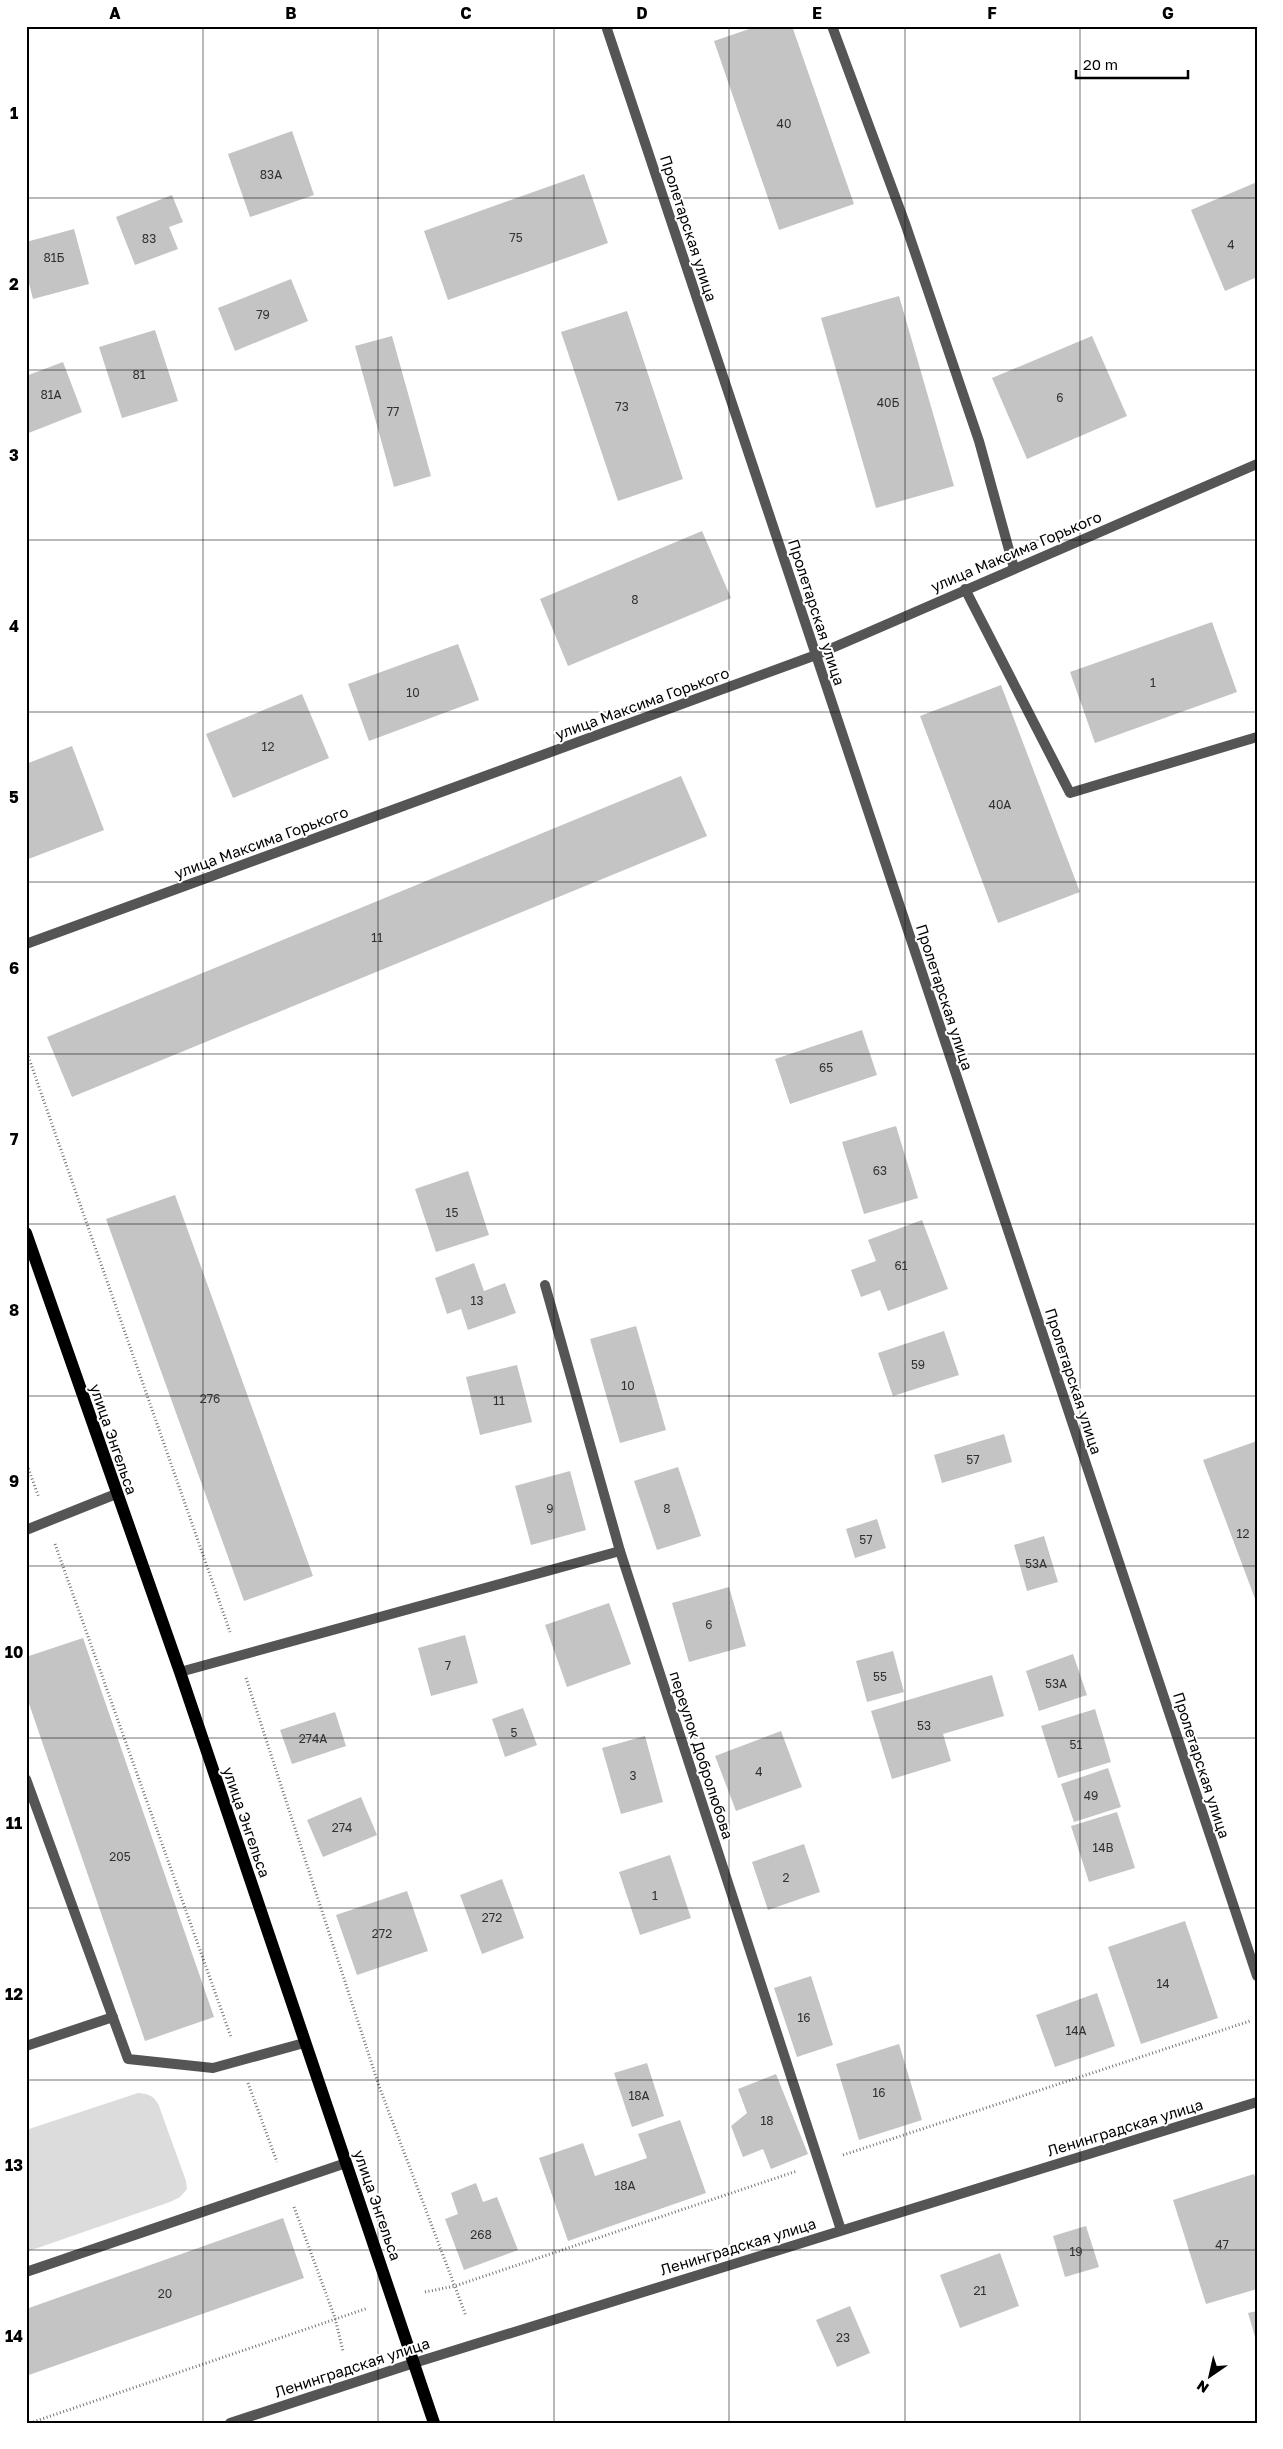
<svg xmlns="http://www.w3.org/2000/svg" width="1283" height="2449" font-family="'Golos Text',sans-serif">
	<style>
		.green { fill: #dcdcdc }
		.building { fill: #c4c4c4 }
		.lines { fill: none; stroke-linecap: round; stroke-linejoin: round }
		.path { stroke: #777; stroke-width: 3; stroke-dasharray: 1 2.5; stroke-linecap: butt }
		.lane { stroke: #555; stroke-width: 10 }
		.street { stroke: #555; stroke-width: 10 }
		.primary { stroke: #000; stroke-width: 12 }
		.grid { fill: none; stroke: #000; stroke-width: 1; stroke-opacity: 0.55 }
		.labels { text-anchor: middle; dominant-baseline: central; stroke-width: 4; stroke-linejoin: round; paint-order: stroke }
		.number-label { font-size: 12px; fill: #313131 }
		.street-label { font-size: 15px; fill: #000; stroke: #fff }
		.neatline { fill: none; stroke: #000; stroke-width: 2 }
		.grid-label { font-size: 16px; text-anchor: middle; font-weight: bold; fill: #000 }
	</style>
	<rect width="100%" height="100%" fill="#fff"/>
	<path class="green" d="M 138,2093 C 150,2094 154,2096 159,2106 L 186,2181 L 187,2189 L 180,2197 L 170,2202 L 26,2252 L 26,2130 Z"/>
	<g class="building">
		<path d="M 758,26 L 792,26 L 854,204 L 779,230 L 714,41 Z"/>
		<path d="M 292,131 L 314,195 L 250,217 L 228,154 Z"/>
		<path d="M 584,174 L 608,243 L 448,300 L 424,231 Z"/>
		<path d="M 1257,182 L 1257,277 L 1225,291 L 1191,210 Z"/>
		<path d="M 172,195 L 183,222 L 169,227 L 178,249 L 135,265 L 116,217 Z"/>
		<path d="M 74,229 L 89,284 L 33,299 L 26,272 L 26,242 Z"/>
		<path d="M 291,279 L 308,321 L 235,351 L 218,308 Z"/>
		<path d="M 899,296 L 954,486 L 876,508 L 821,318 Z"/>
		<path d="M 627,311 L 683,479 L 618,501 L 561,332 Z"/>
		<path d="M 155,330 L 178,401 L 122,418 L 99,347 Z"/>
		<path d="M 392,336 L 431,476 L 394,487 L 355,346 Z"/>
		<path d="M 1092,336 L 1127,416 L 1027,459 L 992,378 Z"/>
		<path d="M 63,362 L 82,412 L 26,434 L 26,376 Z"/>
		<path d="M 702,531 L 731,598 L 568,666 L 540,599 Z"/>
		<path d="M 1212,622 L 1237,692 L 1095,743 L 1070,672 Z"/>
		<path d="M 458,644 L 479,700 L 369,741 L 348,684 Z"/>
		<path d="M 1001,685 L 1080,892 L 998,923 L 920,716 Z"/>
		<path d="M 302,694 L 329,758 L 233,798 L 206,734 Z"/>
		<path d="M 72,746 L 104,830 L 26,860 L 26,764 Z"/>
		<path d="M 681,776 L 707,836 L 72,1097 L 47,1037 Z"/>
		<path d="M 862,1030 L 877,1075 L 790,1104 L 775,1059 Z"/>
		<path d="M 896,1126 L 918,1198 L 864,1214 L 842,1142 Z"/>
		<path d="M 468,1171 L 489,1235 L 436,1252 L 415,1189 Z"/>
		<path d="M 175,1195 L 313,1576 L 244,1601 L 106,1219 Z"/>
		<path d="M 922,1220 L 948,1289 L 888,1311 L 880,1290 L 861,1297 L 851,1270 L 876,1261 L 868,1240 Z"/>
		<path d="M 474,1263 L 484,1291 L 505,1283 L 516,1313 L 468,1330 L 461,1309 L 447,1314 L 435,1278 Z"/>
		<path d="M 636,1326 L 666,1430 L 620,1443 L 590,1339 Z"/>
		<path d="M 944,1331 L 959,1375 L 893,1396 L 878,1353 Z"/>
		<path d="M 517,1365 L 532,1422 L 480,1435 L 466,1377 Z"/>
		<path d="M 1004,1434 L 1012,1462 L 942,1483 L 934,1455 Z"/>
		<path d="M 1257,1441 L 1257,1604 L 1203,1460 Z"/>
		<path d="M 678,1467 L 701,1536 L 657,1550 L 634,1481 Z"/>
		<path d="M 570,1471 L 586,1530 L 531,1545 L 515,1486 Z"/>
		<path d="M 877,1519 L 886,1548 L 855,1558 L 846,1529 Z"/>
		<path d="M 1044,1536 L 1058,1582 L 1027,1591 L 1014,1545 Z"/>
		<path d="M 729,1587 L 746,1646 L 689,1662 L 672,1603 Z"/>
		<path d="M 609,1603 L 631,1664 L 567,1687 L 545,1625 Z"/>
		<path d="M 465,1635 L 478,1683 L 431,1696 L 418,1648 Z"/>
		<path d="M 83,1638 L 214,2017 L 145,2041 L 26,1695 L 26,1657 Z"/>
		<path d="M 893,1651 L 904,1692 L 867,1702 L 856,1661 Z"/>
		<path d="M 1073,1654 L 1087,1695 L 1039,1711 L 1026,1671 Z"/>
		<path d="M 992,1675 L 1004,1716 L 943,1734 L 951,1761 L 892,1779 L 871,1711 Z"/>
		<path d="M 523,1708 L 537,1745 L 505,1757 L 492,1719 Z"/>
		<path d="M 1095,1709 L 1111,1762 L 1058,1778 L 1041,1726 Z"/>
		<path d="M 335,1712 L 346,1746 L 292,1764 L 280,1730 Z"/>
		<path d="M 781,1731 L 802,1787 L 736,1811 L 715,1756 Z"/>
		<path d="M 645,1736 L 663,1802 L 621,1814 L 602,1748 Z"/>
		<path d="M 1108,1768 L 1121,1807 L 1074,1822 L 1061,1784 Z"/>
		<path d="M 361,1797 L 377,1835 L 323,1857 L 307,1820 Z"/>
		<path d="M 1117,1812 L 1135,1868 L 1089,1882 L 1071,1826 Z"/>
		<path d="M 804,1844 L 820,1892 L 768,1910 L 752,1862 Z"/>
		<path d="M 670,1855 L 691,1918 L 640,1935 L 619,1872 Z"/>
		<path d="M 502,1879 L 524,1938 L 482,1954 L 460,1895 Z"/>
		<path d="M 407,1891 L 428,1951 L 357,1975 L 336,1915 Z"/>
		<path d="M 1185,1921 L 1218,2018 L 1141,2044 L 1108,1947 Z"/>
		<path d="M 811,1976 L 833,2045 L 797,2057 L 774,1988 Z"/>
		<path d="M 1097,1993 L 1115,2046 L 1055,2067 L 1036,2015 Z"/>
		<path d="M 899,2044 L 922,2120 L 859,2140 L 836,2064 Z"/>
		<path d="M 647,2063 L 664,2116 L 632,2127 L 614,2073 Z"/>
		<path d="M 776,2074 L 808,2154 L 771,2169 L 763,2149 L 743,2157 L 731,2126 L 747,2113 L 738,2089 Z"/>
		<path d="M 680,2120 L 706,2193 L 568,2241 L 539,2158 L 583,2143 L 595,2176 L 647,2158 L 638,2134 Z"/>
		<path d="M 1254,2174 L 1257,2183 L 1257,2289 L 1206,2304 L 1173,2200 Z"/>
		<path d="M 476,2183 L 483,2202 L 497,2197 L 518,2250 L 464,2270 L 445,2219 L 458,2214 L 451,2193 Z"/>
		<path d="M 283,2218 L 304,2278 L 26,2376 L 26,2309 Z"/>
		<path d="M 1086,2226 L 1099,2267 L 1065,2277 L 1053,2236 Z"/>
		<path d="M 1000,2253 L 1019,2306 L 960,2328 L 940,2275 Z"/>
		<path d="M 850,2306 L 870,2353 L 837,2367 L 816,2320 Z"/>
		<path d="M 1257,2311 L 1257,2339 L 1256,2340 L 1248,2313 Z"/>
	</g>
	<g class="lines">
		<g class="path">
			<path d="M 26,1050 L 230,1632"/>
			<path d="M 26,1462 L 39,1498"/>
			<path d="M 55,1544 L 231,2037"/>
			<path d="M 246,1678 L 379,2086 L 466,2316"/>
			<path d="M 248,2083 L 277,2162"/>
			<path d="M 843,2155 L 1250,2021"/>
			<path d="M 294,2207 L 335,2318 L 343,2351"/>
			<path d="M 425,2292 L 455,2286 L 797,2171"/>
			<path d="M 30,2423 L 368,2308"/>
			<path d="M 342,2423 L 342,2421"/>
		</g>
		<g class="lane">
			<path d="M 26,1530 L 116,1494"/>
			<path d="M 26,1779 L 128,2059 L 213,2068 L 304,2043"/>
			<path d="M 26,2046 L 113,2017"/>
			<path d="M 26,2272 L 346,2163"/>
		</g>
		<g class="street">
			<path d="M 606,26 L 1257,1976"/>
			<path d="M 832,26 L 906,226 L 979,441 L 1014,568"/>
			<path d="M 965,589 L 1070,793 L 1257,737"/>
			<path d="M 26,944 L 816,655 L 1257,464"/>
			<path d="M 545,1285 L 620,1551 L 841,2230"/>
			<path d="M 180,1672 L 620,1551"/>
			<path d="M 230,2423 L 414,2363 L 1257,2102"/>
		</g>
		<path class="primary" d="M 26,1233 L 180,1672 L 434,2423"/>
	</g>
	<path class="grid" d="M 203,26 L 203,2423M 378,26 L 378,2423M 554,26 L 554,2423M 729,26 L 729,2423M 905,26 L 905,2423M 1080,26 L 1080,2423M 26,198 L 1257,198M 26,370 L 1257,370M 26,540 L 1257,540M 26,712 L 1257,712M 26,882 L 1257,882M 26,1054 L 1257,1054M 26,1224 L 1257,1224M 26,1396 L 1257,1396M 26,1566 L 1257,1566M 26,1738 L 1257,1738M 26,1908 L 1257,1908M 26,2080 L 1257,2080M 26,2250 L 1257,2250"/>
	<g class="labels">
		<g class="number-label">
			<text x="784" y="123">40</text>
			<text x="271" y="174">83А</text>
			<text x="516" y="237">75</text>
			<text x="149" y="238">83</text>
			<text x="1231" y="244">4</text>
			<text x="54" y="257">81Б</text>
			<text x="263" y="314">79</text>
			<text x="139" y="374">81</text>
			<text x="51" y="394">81А</text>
			<text x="1060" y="397">6</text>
			<text x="888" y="402">40Б</text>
			<text x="622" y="406">73</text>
			<text x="393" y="411">77</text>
			<text x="635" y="599">8</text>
			<text x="1153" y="682">1</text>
			<text x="413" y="692">10</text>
			<text x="268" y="746">12</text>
			<text x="1000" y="804">40А</text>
			<text x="377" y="937">11</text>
			<text x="826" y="1067">65</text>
			<text x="880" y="1170">63</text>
			<text x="452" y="1212">15</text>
			<text x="901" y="1265">61</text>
			<text x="477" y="1300">13</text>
			<text x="918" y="1364">59</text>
			<text x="628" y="1385">10</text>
			<text x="210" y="1398">276</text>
			<text x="499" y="1400">11</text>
			<text x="973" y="1459">57</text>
			<text x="550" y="1508">9</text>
			<text x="667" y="1508">8</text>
			<text x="1243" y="1533">12</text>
			<text x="866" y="1539">57</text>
			<text x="1036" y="1563">53А</text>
			<text x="709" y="1624">6</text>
			<text x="448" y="1665">7</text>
			<text x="880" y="1676">55</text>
			<text x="1056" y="1683">53А</text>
			<text x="924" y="1725">53</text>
			<text x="514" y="1732">5</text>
			<text x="313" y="1738">274А</text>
			<text x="1076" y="1744">51</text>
			<text x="759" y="1771">4</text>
			<text x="633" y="1775">3</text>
			<text x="1091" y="1795">49</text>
			<text x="342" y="1827">274</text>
			<text x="1103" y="1847">14В</text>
			<text x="120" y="1856">205</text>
			<text x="786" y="1877">2</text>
			<text x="655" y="1895">1</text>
			<text x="492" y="1917">272</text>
			<text x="382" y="1933">272</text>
			<text x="1163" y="1983">14</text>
			<text x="804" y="2017">16</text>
			<text x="1076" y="2030">14А</text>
			<text x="879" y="2092">16</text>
			<text x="639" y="2095">18А</text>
			<text x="767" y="2120">18</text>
			<text x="625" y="2185">18А</text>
			<text x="481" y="2234">268</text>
			<text x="1222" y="2244">47</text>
			<text x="1076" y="2251">19</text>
			<text x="980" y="2290">21</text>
			<text x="165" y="2293">20</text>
			<text x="843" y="2337">23</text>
		</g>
		<g class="street-label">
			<text transform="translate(689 228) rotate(72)">Пролетарская улица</text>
			<text transform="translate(1016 551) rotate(-23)">улица Максима Горького</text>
			<text transform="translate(817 612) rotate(72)">Пролетарская улица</text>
			<text transform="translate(642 703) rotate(-20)">улица Максима Горького</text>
			<text transform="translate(261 842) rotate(-20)">улица Максима Горького</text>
			<text transform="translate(945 997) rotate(72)">Пролетарская улица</text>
			<text transform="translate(1074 1381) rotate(72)">Пролетарская улица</text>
			<text transform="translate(114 1439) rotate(71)">улица Энгельса</text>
			<text transform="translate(702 1755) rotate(72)">переулок Добролюбова</text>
			<text transform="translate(1202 1765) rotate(72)">Пролетарская улица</text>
			<text transform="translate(247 1822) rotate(71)">улица Энгельса</text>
			<text transform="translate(1125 2127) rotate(-17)">Ленинградская улица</text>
			<text transform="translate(378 2205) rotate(71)">улица Энгельса</text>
			<text transform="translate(738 2246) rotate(-17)">Ленинградская улица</text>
			<text transform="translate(352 2367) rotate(-18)">Ленинградская улица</text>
		</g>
	</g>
	<rect width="1283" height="2449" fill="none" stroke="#ffffff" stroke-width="55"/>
	<g transform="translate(1210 2376) rotate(214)" stroke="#ffffff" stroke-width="4" paint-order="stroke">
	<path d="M0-4L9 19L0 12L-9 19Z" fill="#000000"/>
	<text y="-8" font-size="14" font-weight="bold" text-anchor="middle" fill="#000000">N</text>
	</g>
	<path d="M1076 70v8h112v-8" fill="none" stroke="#000000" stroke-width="2.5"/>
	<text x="1083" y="70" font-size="15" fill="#000000" stroke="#ffffff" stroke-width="4" paint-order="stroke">20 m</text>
	<rect x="28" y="28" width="1228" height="2394" class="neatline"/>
	<g class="grid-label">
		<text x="115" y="19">A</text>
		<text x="291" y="19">B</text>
		<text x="466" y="19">C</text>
		<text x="642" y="19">D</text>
		<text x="817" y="19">E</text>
		<text x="992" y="19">F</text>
		<text x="1168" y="19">G</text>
		<text x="14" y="119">1</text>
		<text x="14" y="290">2</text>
		<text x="14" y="461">3</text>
		<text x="14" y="632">4</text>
		<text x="14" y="803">5</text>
		<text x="14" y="974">6</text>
		<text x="14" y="1145">7</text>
		<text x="14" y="1316">8</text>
		<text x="14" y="1487">9</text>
		<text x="14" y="1658">10</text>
		<text x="14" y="1829">11</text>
		<text x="14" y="2000">12</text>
		<text x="14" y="2171">13</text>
		<text x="14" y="2342">14</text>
	</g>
</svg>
